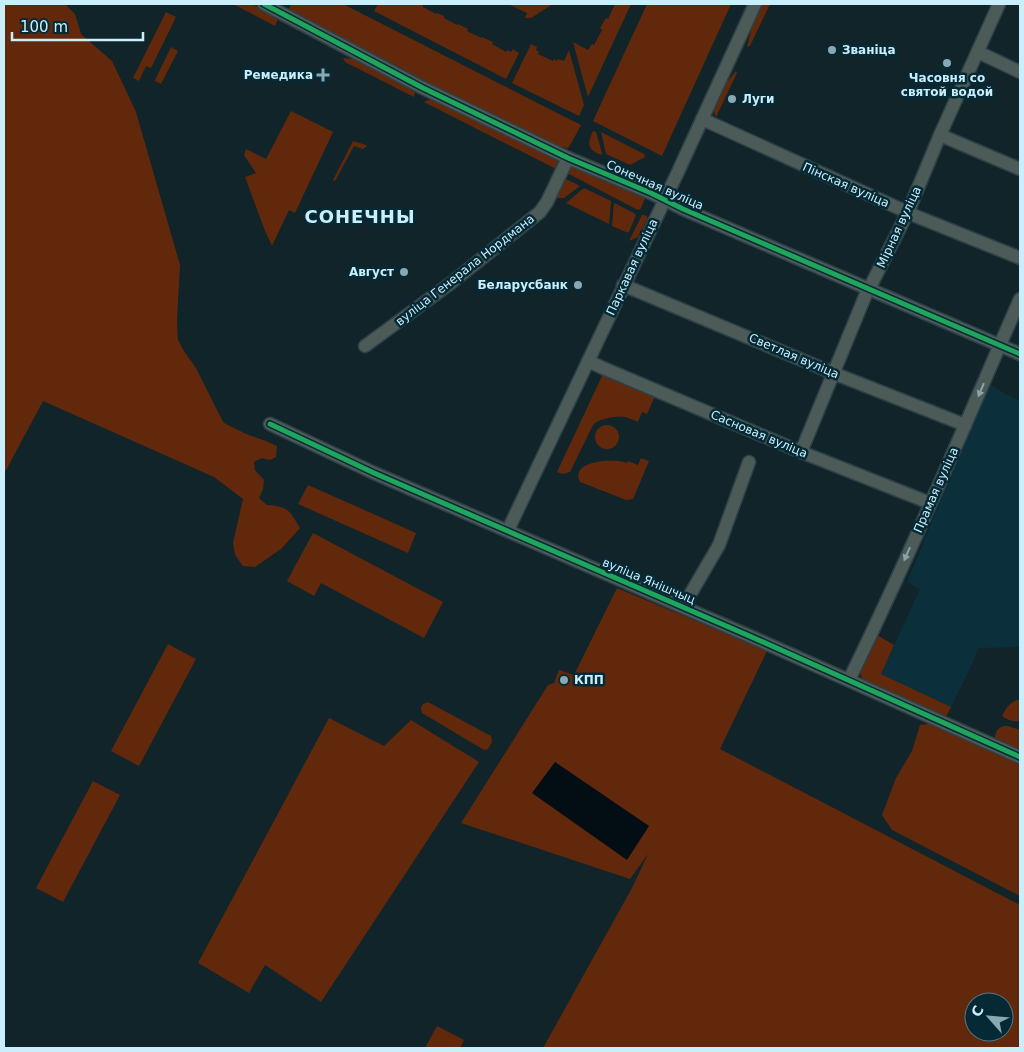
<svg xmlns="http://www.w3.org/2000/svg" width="1024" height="1052" font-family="'DejaVu Sans',sans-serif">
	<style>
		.built { fill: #0c303b }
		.green { fill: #62280b; fill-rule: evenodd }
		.water { fill: #020e13 }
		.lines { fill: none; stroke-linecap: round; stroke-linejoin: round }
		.minor-casing { stroke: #2c4046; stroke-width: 15 }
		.minor { stroke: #4c5b58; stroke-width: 12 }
		.cycleway-casing { stroke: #062a35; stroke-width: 8 }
		.cycleway { stroke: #20a55d; stroke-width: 5 }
		.oneway { fill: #8aa5aa }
		.poi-dot { fill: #88a8b3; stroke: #062a35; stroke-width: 2 }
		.labels { text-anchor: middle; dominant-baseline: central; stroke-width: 5; stroke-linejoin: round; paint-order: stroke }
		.poi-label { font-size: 12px; font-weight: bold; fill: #c9effd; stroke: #062a35; text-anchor: start }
		.street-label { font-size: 12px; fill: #c9effd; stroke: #062a35 }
		.district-label { font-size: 18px; font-weight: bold; letter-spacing: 1px; fill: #c9effd; stroke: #062a35 }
	</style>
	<rect width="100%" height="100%" fill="#10242a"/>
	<path class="built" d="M 989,384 L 1007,395 L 1020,401 L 1020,647 L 978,648 L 973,662 L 951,707 L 881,674 L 920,589 L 907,582 Z"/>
	<g class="green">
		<path d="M 4,4 L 65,4 L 75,14 L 81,34 L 112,61 L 136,112 L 180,265 L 177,321 L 178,340 L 184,351 L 196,368 L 219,414 L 224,423 L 246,434 L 266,441 L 277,446 L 276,457 L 270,460 L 262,458 L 254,462 L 255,470 L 264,480 L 263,489 L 259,498 L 267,505 C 288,506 290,511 300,528 L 281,549 L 255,567 L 243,566 L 235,555 L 233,543 L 243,499 L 214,477 L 43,401 L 4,474 Z"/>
		<path d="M 233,4 L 252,4 L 279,17 L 275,26 Z"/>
		<path d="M 291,4 L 343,4 L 581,125 L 572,142 L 568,148 L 558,147 L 471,106 L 392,63 L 288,11 Z"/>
		<path d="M 378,4 L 420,4 L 423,5 L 423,7 L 436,14 L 437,13 L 444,16 L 444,18 L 457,25 L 458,24 L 468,29 L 467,31 L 481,38 L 482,37 L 493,42 L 492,44 L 506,52 L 507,50 L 511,52 L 513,49 L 519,53 L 506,79 L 374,11 Z"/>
		<path d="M 508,4 L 553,4 L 531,18 L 525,18 L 527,13 Z"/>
		<path d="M 615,4 L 631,4 L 588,97 L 573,42 L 588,50 L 592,44 L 594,45 L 602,30 L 600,28 L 606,18 L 608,19 Z"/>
		<path d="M 647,4 L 731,4 L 662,156 L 593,121 Z"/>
		<path d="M 761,4 L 770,4 L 750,46 L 747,47 L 753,22 Z"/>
		<path d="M 166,12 L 176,17 L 151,68 L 146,66 L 139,81 L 133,78 Z"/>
		<path d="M 531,44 L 537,47 L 536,50 L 539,52 L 538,54 L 553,61 L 554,59 L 557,61 L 558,59 L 564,61 L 569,50 L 584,105 L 579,116 L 512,83 Z"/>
		<path d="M 171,47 L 178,51 L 161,84 L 155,81 L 155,80 Z"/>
		<path d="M 343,58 L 355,59 L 413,89 L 415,92 L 414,97 L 345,62 Z"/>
		<path d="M 736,71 L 737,73 L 716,117 L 712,107 L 723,87 Z"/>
		<path d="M 428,100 L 433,100 L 556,159 L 561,166 L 560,171 L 424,102 Z"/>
		<path d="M 291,111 L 333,132 L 295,213 L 289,210 L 272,246 L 265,231 L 245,177 L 256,173 L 244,155 L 246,149 L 266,159 Z"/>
		<path d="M 593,131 L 596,132 L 602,153 L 601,155 C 587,149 587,144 593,131 Z"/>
		<path d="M 601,132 L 644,154 L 645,157 L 630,165 L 606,154 Z"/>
		<path d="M 353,141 L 366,145 L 367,146 L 363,149 L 354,146 L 335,181 L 333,180 Z"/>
		<path d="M 573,167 L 577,167 L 645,198 L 641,208 L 639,210 L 636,209 L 565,172 L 566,169 Z"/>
		<path d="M 566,179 L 580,186 L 564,198 L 558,198 L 555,195 L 563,181 Z"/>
		<path d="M 584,188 L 611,201 L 609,224 L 566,203 Z"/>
		<path d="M 614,203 L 634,213 L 636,215 L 629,232 L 626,232 L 612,226 Z"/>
		<path d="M 642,215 L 644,215 L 648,217 L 638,237 L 629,241 Z"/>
		<path d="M 603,374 L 655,396 L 647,414 L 642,412 L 638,422 C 634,420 629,418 625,417 C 616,416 599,418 593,425 L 570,472 L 563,474 L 557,472 Z"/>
		<circle cx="607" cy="437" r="12"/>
		<path d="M 641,458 L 649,461 L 633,499 L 626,500 L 621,498 L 580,482 C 569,460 615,458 627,463 L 628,461 L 638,465 Z"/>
		<path d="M 308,485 L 416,533 L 408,553 L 298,504 Z"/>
		<path d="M 313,533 L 443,602 L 424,638 L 321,583 L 314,596 L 287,581 Z"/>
		<path d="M 617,588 L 767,651 L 720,749 L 1020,905 L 1020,1048 L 543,1048 L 632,888 L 648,854 L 630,879 L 461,823 L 548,685 L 554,683 L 559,670 L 574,675 ZM 974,1002 L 1004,1002 L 1004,1032 L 974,1032 Z"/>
		<path d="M 877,635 L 894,645 L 881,674 L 951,707 L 947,715 L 944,717 L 864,684 L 862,679 L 860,671 Z"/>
		<path d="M 168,644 L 196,659 L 139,766 L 111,751 Z"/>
		<path d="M 1017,700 L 1020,700 L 1020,721 C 1013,722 1007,720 1002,716 C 1006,708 1009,703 1017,700 Z"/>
		<path d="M 428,702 L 491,736 L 492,742 L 488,749 L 484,750 L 422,713 L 421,708 L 423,704 Z"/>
		<path d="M 329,718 L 384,746 L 411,720 L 479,762 L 321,1002 L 265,965 L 249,993 L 198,963 Z"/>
		<path d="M 934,723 L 1020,762 L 1020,896 L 892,830 L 882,815 L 896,778 L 912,751 L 920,725 Z"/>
		<path d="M 1003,726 L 1008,726 L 1020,730 L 1020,751 L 998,742 L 995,739 C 995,732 997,729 1003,726 Z"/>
		<path d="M 93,781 L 120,795 L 63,902 L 36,888 Z"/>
		<path d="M 437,1026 L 464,1040 L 460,1048 L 425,1048 Z"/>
	</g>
	<path class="water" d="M 555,762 L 649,826 L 627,860 L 532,793 Z"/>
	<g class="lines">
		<defs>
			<g id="minor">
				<path d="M 264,4 L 423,88 L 568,158 L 651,193 L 683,209 L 1020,354"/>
				<path d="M 978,52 L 1020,72"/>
				<path d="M 702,119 L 918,217 L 1020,258"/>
				<path d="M 940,135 L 1020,169"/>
				<path d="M 623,285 L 833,373 L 960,423 L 965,426"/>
				<path d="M 365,346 L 451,283 L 540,212 L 547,202 L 568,158"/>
				<path d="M 588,361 L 603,368 L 801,452 L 925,501 L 930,504"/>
				<path d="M 270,424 L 374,473 L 754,638 L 1020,757"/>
				<path d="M 801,452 L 866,294 L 869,289 L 908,212 L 940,135 L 999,4"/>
				<path d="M 508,530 L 677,174 L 755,4"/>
				<path d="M 685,608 L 691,593 L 719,545 L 749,462"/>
				<path d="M 849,680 C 910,555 964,427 1020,299"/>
			</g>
		</defs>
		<use href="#minor" class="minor-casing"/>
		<use href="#minor" class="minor"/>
		<defs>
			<g id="cycleway">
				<path d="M 264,4 L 423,88 L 568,158 L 651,193 L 683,209 L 1020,354"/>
				<path d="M 270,424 L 374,473 L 754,638 L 1020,757"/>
			</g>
		</defs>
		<use href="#cycleway" class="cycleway-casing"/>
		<use href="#cycleway" class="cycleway"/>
	</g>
	<defs><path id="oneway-solid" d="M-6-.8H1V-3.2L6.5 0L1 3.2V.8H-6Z" transform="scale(1.25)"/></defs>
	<g class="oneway">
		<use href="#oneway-solid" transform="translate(981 390) rotate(113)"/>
		<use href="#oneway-solid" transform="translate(907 554) rotate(114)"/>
	</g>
	<g class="poi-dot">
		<circle cx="832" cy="50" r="5"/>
		<circle cx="947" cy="63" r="5"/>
		<path d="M320.5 67.5h5v5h5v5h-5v5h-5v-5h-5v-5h5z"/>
		<circle cx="732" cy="99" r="5"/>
		<circle cx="404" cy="272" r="5"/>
		<circle cx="578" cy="285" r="5"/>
		<circle cx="564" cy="680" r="5"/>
	</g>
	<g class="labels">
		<g class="poi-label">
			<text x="842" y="50">Званіца</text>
			<text x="313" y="75" text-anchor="end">Ремедика</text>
			<text x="947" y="78" text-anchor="middle">Часовня со<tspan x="947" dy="14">святой водой</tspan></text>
			<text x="742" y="99">Луги</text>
			<text x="394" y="272" text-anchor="end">Август</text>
			<text x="568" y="285" text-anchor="end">Беларусбанк</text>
			<text x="574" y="680">КПП</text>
		</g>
		<g class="street-label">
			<text transform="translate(655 185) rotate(24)">Сонечная вуліца</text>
			<text transform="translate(846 185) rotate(24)">Пінская вуліца</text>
			<text transform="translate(899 227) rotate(-65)">Мірная вуліца</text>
			<text transform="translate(632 267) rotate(-65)">Паркавая вуліца</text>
			<text transform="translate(465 270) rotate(-38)">вуліца Генерала Нордмана</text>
			<text transform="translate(794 356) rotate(23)">Светлая вуліца</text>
			<text transform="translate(759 434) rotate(23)">Сасновая вуліца</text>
			<text transform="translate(936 490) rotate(-66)">Прамая вуліца</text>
			<text transform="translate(649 581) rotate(23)">вуліца Янішчыц</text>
		</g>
		<g class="district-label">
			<text x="360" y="216">СОНЕЧНЫ</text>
		</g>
	</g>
	<rect width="1024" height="1052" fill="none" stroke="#c9effd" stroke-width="10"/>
	<g transform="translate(989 1017) rotate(297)"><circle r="24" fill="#062a35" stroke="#547985"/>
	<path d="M0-4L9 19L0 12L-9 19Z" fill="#88a8b3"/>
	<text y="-8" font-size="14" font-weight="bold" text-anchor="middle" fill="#c9effd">С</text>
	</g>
	<path d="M12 32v8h131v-8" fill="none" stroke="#c9effd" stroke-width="2.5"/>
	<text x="20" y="32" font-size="15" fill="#c9effd" stroke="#062a35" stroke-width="4" paint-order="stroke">100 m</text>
</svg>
